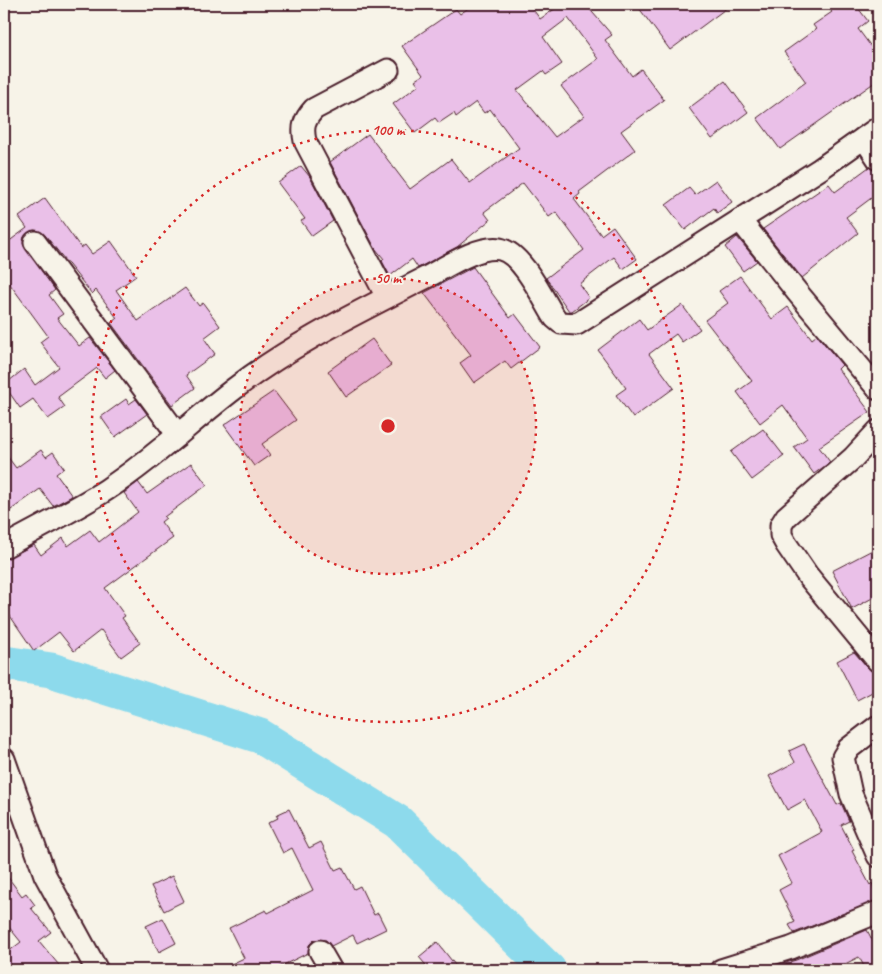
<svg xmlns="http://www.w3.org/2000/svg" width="882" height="974" font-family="Caveat,sans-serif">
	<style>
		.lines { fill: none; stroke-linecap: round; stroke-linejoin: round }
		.river { stroke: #8ddaec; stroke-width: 35 }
		.building { fill: #eac0e8; stroke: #4a1f2b; fill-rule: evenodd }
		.street-casing { stroke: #4a1f2b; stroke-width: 25 }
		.street { stroke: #f7f3e8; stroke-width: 21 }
		.ring { fill: none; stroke: #d62828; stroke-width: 2.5; stroke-dasharray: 2.5 5 }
		.centre { fill: #d62828; stroke: #f7f3e8; stroke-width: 2.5 }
		.ring-label { font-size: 15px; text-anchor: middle; font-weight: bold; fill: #d62828; stroke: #f7f3e8; stroke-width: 4; stroke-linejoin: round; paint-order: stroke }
	</style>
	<rect width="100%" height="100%" fill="#f7f3e8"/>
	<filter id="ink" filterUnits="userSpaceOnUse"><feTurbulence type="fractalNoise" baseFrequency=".02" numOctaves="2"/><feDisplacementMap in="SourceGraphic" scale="10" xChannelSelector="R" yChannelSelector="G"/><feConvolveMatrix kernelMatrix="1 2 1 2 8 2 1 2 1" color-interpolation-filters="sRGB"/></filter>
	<g filter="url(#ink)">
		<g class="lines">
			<path class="river" d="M 4,663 L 51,670 L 260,736 L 398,822 L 549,970"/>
		</g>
		<g class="building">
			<path d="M 474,4 L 529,4 L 540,19 L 559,6 L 557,4 L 588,4 L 586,5 L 612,35 L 605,40 L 632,76 L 641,69 L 664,100 L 621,131 L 635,150 L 579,192 L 580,194 L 574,199 L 601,235 L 613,226 L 637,259 L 623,269 L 614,257 L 579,284 L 589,298 L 572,311 L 569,311 L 546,278 L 584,250 L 556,212 L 549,217 L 523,183 L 484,212 L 490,220 L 457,247 L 418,268 L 412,259 L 390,276 L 382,261 L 384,259 L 375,248 L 330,162 L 368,134 L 410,189 L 451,159 L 470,183 L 519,148 L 490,109 L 484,113 L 476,102 L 456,117 L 454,113 L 439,123 L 435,118 L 415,133 L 393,104 L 419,85 L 415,80 L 423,75 L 402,46 L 456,9 L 460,14 ZM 568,18 L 598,59 L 561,86 L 584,116 L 555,137 L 517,90 L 543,71 L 546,75 L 562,64 L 543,37 Z"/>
			<path d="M 636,4 L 732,4 L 670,50 Z"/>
			<path d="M 825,4 L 855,4 L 868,21 L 858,29 L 878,56 L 878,80 L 780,149 L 757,118 L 806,82 L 784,52 L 816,29 L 813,25 L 832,12 Z"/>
			<path d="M 725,81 L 748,112 L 712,139 L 689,108 Z"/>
			<path d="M 301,166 L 310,177 L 333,221 L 312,236 L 301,221 L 305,219 L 278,183 Z"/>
			<path d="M 869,167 L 878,171 L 878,193 L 846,217 L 858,233 L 802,278 L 763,229 L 829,184 L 835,192 Z"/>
			<path d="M 716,180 L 732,202 L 717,213 L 714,208 L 685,230 L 666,205 L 689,188 L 695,195 Z"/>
			<path d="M 45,198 L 81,248 L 85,245 L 92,254 L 111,241 L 136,276 L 116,290 L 138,321 L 185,288 L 199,306 L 203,303 L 220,326 L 204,338 L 215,354 L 186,375 L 195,388 L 172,405 L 111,323 L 117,318 L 96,290 L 92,294 L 45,235 L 34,230 L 24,237 L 23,244 L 55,290 L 49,295 L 63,314 L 57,318 L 79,346 L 90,338 L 115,370 L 105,378 L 97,368 L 58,397 L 65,407 L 48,419 L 33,399 L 20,408 L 4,385 L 24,369 L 35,385 L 59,367 L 40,342 L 48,336 L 4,276 L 4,245 L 27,228 L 19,217 Z"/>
			<path d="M 737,237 L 757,261 L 743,271 L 725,247 Z"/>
			<path d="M 473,267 L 510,318 L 515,314 L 540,347 L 511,369 L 505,361 L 474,383 L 460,363 L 471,355 L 424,293 Z"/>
			<path d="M 740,276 L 772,319 L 788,307 L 812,339 L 817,335 L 842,365 L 838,369 L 870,412 L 819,447 L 830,462 L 814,474 L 794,447 L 807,438 L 783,405 L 760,423 L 737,392 L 752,381 L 705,320 L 728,303 L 719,291 Z"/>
			<path d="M 682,305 L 700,329 L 682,342 L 676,334 L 649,354 L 674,388 L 633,418 L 616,395 L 626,388 L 598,350 L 639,319 L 647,330 Z"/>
			<path d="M 372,339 L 391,365 L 346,397 L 328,371 Z"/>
			<path d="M 274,391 L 296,420 L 262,444 L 270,455 L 254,466 L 224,425 Z"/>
			<path d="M 126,399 L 129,404 L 136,399 L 147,414 L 115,437 L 101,417 Z"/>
			<path d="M 763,429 L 784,456 L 752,480 L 731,452 Z"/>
			<path d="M 41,450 L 46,457 L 53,452 L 64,468 L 56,474 L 72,496 L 53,506 L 40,489 L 4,515 L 4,452 L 16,468 Z"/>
			<path d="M 191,463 L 207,485 L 164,517 L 166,518 L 161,522 L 173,538 L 105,588 L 125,616 L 122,618 L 140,643 L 121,657 L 101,630 L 74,651 L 59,632 L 34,651 L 4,607 L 4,559 L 34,545 L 41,555 L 63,538 L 68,546 L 90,530 L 99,542 L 138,512 L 124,493 L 138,482 L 147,494 Z"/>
			<path d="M 878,547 L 878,595 L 852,609 L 832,571 Z"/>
			<path d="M 854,652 L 869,669 L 878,673 L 878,689 L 857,700 L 837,661 Z"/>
			<path d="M 804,744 L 837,805 L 841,803 L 849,821 L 841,825 L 854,850 L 852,851 L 870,885 L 872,883 L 878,900 L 794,933 L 789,925 L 795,922 L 779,890 L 792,883 L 778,856 L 822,832 L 805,800 L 787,810 L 769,776 L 795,762 L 789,751 Z"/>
			<path d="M 289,809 L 309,848 L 321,842 L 335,870 L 342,867 L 354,889 L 360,886 L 374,915 L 378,913 L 386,929 L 357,943 L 353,935 L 331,946 L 326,940 L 314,940 L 309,945 L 308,953 L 273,970 L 219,970 L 244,958 L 229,928 L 266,910 L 268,913 L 313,890 L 292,848 L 283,853 L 268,823 L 278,818 L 276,815 Z"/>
			<path d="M 4,872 L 22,896 L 26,893 L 35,905 L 31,908 L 51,932 L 39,941 L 63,970 L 11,970 L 4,961 L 4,955 L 21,942 L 4,921 Z"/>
			<path d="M 172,876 L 184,901 L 164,911 L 151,886 Z"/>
			<path d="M 163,918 L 176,943 L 159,952 L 146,926 Z"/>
			<path d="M 867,930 L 878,951 L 878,970 L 866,970 L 859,957 L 833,970 L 762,970 L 796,960 Z"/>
			<path d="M 437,942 L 459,970 L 430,970 L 419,957 Z"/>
		</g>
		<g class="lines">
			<defs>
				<g id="street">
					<path d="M 864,138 L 878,159"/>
					<path d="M 740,220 L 797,292 L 878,389"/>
					<path d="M 35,242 L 178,435"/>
					<path d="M 387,297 L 305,141 C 302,127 304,120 314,109 L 388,70"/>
					<path d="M 878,431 L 853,458 L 786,517 L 781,525 L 781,535 L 786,544 L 808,576 L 878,661"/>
					<path d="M 4,547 C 38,528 73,511 106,490 C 152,460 191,422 234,389 C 293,343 361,311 427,277 C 446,267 479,245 500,249 C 522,253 543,299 555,318 L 561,323 L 577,324 L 820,169 L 878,128"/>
					<path d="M 878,726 L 848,749 L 843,757 L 851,794 L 878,856"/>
					<path d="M 4,759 L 45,875 L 97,970"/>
					<path d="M 320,951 L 331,970"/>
					<path d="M 721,970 L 791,948 L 878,912"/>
				</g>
			</defs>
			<use href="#street" class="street-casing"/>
			<use href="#street" class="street"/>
		</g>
	</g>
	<circle cx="388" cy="426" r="148" fill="#d62828" fill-opacity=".12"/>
	<g class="ring">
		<circle cx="388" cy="426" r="148"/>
		<circle cx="388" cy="426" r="296"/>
	</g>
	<circle cx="388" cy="426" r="8" class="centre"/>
	<g class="ring-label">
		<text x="388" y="135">100 m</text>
		<text x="388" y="283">50 m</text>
	</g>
	<rect width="882" height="974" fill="none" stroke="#f7f3e8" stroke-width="20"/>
	<rect x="10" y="10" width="862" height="954" fill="none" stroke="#4a1f2b" stroke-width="2" filter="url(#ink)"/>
</svg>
